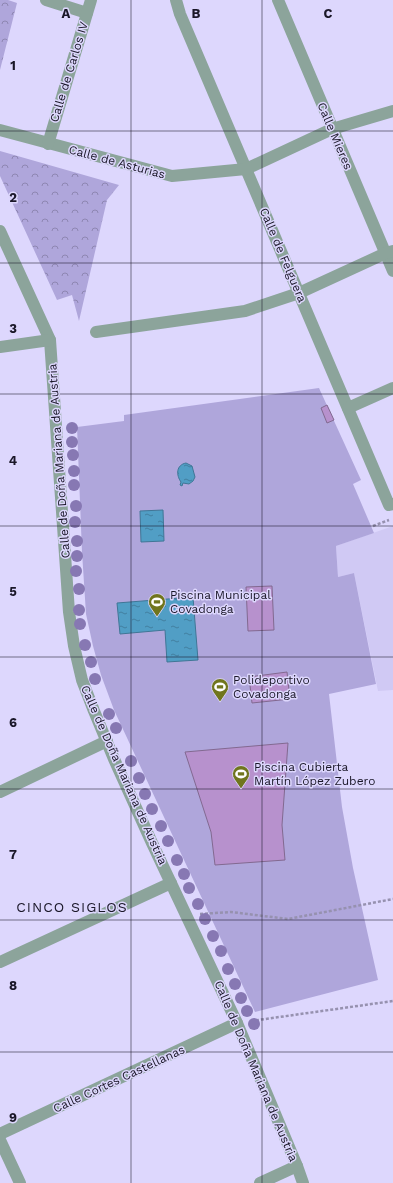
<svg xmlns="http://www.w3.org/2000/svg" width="393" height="1183" font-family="'Work Sans',sans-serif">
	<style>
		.built { fill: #d0c9f4 }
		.forest { fill: url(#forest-crowns) }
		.garden { fill: #afa6db }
		.water { fill: url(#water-ripples); stroke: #407696 }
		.building { fill: #b791cd; stroke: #826990 }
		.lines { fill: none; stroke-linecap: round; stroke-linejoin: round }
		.path { stroke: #9691af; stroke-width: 2.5; stroke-dasharray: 3 2; stroke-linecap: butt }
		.minor { stroke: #8ca49b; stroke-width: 12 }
		.tree { fill: #8778b3 }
		.grid { fill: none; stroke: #1a1728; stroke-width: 1; stroke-opacity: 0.55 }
		.labels { text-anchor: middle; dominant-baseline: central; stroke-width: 3; stroke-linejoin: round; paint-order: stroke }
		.street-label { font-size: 12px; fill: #1a1728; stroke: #ddd7fd }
		.poi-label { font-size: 12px; fill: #1a1728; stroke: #ddd7fd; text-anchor: start }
		.quarter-label { font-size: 14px; letter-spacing: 1px; fill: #1a1728; stroke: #ddd7fd }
		.grid-label { font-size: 13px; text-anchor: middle; font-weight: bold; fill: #1a1728; stroke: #ddd7fd; stroke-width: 3; stroke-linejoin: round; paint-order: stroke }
	</style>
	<defs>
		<pattern id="forest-crowns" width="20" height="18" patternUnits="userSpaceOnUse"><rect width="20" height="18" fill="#afa6db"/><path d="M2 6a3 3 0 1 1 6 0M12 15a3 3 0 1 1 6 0" fill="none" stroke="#8e86b2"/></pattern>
		<pattern id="water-ripples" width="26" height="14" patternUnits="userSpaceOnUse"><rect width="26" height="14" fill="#519ec5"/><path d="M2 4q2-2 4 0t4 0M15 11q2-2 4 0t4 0" fill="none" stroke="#4280a0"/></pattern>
	</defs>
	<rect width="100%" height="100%" fill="#ddd7fd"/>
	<path class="built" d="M 393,526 L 393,690 L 378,691 L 354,573 L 338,577 L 336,546 Z"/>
	<g class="forest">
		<path d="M 0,0 L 8,0 L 17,3 L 0,70 Z"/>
		<path d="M 0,151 L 119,185 L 107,200 L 79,321 L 72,295 L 57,300 L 0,176 Z"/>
	</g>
	<path class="garden" d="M 319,388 L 361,480 L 353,484 L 374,533 L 336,546 L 338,577 L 354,573 L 376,684 L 329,694 L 342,807 L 353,868 L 378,980 L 255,1012 L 114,710 L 101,675 L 93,646 L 86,614 L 82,552 L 77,427 L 124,421 L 124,415 Z"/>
	<g class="water">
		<path d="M 186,463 L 192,466 L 195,477 L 193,481 L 189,484 L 183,483 L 182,486 L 180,485 L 181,482 C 176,475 176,465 186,463 Z"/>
		<path d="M 163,510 L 164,541 L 141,542 L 140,511 Z"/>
		<path d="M 193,597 L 198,660 L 167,662 L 165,630 L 120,634 L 117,603 Z"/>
	</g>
	<g class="building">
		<path d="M 327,405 L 334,420 L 327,423 L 321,408 Z"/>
		<path d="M 272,586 L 274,630 L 248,631 L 246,587 Z"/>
		<path d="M 287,672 L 290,699 L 252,703 L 249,677 Z"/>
		<path d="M 288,743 L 282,825 L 285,860 L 215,865 L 211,832 L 185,752 Z"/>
	</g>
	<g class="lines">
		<g class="path">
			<path d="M 373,526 L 389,520"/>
			<path d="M 200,914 L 231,912 L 288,919 L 393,899"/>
			<path d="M 251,1021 L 393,1001"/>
		</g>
		<g class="minor">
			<path d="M 46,0 L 87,13"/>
			<path d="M 176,0 L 180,14 L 389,505 L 393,504"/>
			<path d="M 278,0 L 393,271"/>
			<path d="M 0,130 L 172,176 L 246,169 L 332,129 L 393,111"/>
			<path d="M 48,144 L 91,0"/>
			<path d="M 0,231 L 50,340 L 69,612 L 74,646 L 82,680 L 94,711 L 114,759 L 152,843 L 237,1023 L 297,1166 L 303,1183"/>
			<path d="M 96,332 L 245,311 L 299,293 L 386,253 L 393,251"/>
			<path d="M 0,347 L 50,340"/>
			<path d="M 348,408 L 393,388"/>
			<path d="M 0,792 L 107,741"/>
			<path d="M 0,962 L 171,883"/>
			<path d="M 0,1134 L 237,1023"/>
			<path d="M 0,1140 L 20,1183"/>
			<path d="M 260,1183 L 297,1166"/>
		</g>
	</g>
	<g class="tree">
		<circle cx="72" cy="428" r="6"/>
		<circle cx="72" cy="442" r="6"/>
		<circle cx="73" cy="455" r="6"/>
		<circle cx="74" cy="471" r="6"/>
		<circle cx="74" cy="485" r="6"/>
		<circle cx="76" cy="506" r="6"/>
		<circle cx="75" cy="522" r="6"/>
		<circle cx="77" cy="541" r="6"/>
		<circle cx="77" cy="556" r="6"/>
		<circle cx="76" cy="571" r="6"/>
		<circle cx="79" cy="589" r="6"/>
		<circle cx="79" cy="610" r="6"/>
		<circle cx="80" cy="624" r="6"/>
		<circle cx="85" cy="645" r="6"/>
		<circle cx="91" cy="662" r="6"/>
		<circle cx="95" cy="679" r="6"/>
		<circle cx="109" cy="714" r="6"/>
		<circle cx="116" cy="728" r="6"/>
		<circle cx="131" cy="761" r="6"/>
		<circle cx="139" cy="778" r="6"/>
		<circle cx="145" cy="794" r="6"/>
		<circle cx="152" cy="809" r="6"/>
		<circle cx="161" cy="826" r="6"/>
		<circle cx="168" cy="841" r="6"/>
		<circle cx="177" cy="860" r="6"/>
		<circle cx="184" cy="874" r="6"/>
		<circle cx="189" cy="888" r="6"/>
		<circle cx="198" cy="904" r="6"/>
		<circle cx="205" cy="919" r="6"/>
		<circle cx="213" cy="936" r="6"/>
		<circle cx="221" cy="951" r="6"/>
		<circle cx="228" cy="969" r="6"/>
		<circle cx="235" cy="984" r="6"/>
		<circle cx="241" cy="998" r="6"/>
		<circle cx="247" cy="1011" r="6"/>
		<circle cx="254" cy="1024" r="6"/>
	</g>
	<path class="grid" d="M 131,0 L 131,1183M 262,0 L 262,1183M 0,131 L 393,131M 0,263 L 393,263M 0,394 L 393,394M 0,526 L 393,526M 0,657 L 393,657M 0,789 L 393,789M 0,920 L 393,920M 0,1052 L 393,1052"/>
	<defs>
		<symbol id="stadium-pin" viewBox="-11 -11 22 30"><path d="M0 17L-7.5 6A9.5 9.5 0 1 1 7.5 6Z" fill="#70751d" stroke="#ddd7fd"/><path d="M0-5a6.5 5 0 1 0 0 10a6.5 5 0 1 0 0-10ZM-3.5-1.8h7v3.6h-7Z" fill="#fff"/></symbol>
	</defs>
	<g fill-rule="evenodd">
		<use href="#stadium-pin" x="147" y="592" width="20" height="27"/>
		<use href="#stadium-pin" x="210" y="677" width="20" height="27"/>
		<use href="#stadium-pin" x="231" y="764" width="20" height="27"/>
	</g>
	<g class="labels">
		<g class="street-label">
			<text transform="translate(69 72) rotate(-73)">Calle de Carlos IV</text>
			<text transform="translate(335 136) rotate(67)">Calle Mieres</text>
			<text transform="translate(117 162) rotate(15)">Calle de Asturias</text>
			<text transform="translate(283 255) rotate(67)">Calle de Felguera</text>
			<text transform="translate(59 461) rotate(-94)">Calle de Doña Mariana de Austria</text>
			<text transform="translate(124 775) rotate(66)">Calle de Doña Mariana de Austria</text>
			<text transform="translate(256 1071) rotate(67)">Calle de Doña Mariana de Austria</text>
			<text transform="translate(119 1079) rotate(-25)">Calle Cortes Castellanas</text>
		</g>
		<g class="poi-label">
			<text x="170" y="595">Piscina Municipal<tspan x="170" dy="14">Covadonga</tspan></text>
			<text x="233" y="680">Polideportivo<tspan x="233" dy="14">Covadonga</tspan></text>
			<text x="254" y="767">Piscina Cubierta<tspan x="254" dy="14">Martín López Zubero</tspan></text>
		</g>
		<g class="quarter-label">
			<text x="72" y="907">CINCO SIGLOS</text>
		</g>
	</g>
	<g class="grid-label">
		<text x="66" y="18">A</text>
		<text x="196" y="18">B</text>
		<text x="328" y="18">C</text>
		<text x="13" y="70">1</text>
		<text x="13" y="202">2</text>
		<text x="13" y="333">3</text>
		<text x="13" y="465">4</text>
		<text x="13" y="596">5</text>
		<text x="13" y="727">6</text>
		<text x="13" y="859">7</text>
		<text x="13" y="990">8</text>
		<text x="13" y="1122">9</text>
	</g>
</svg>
